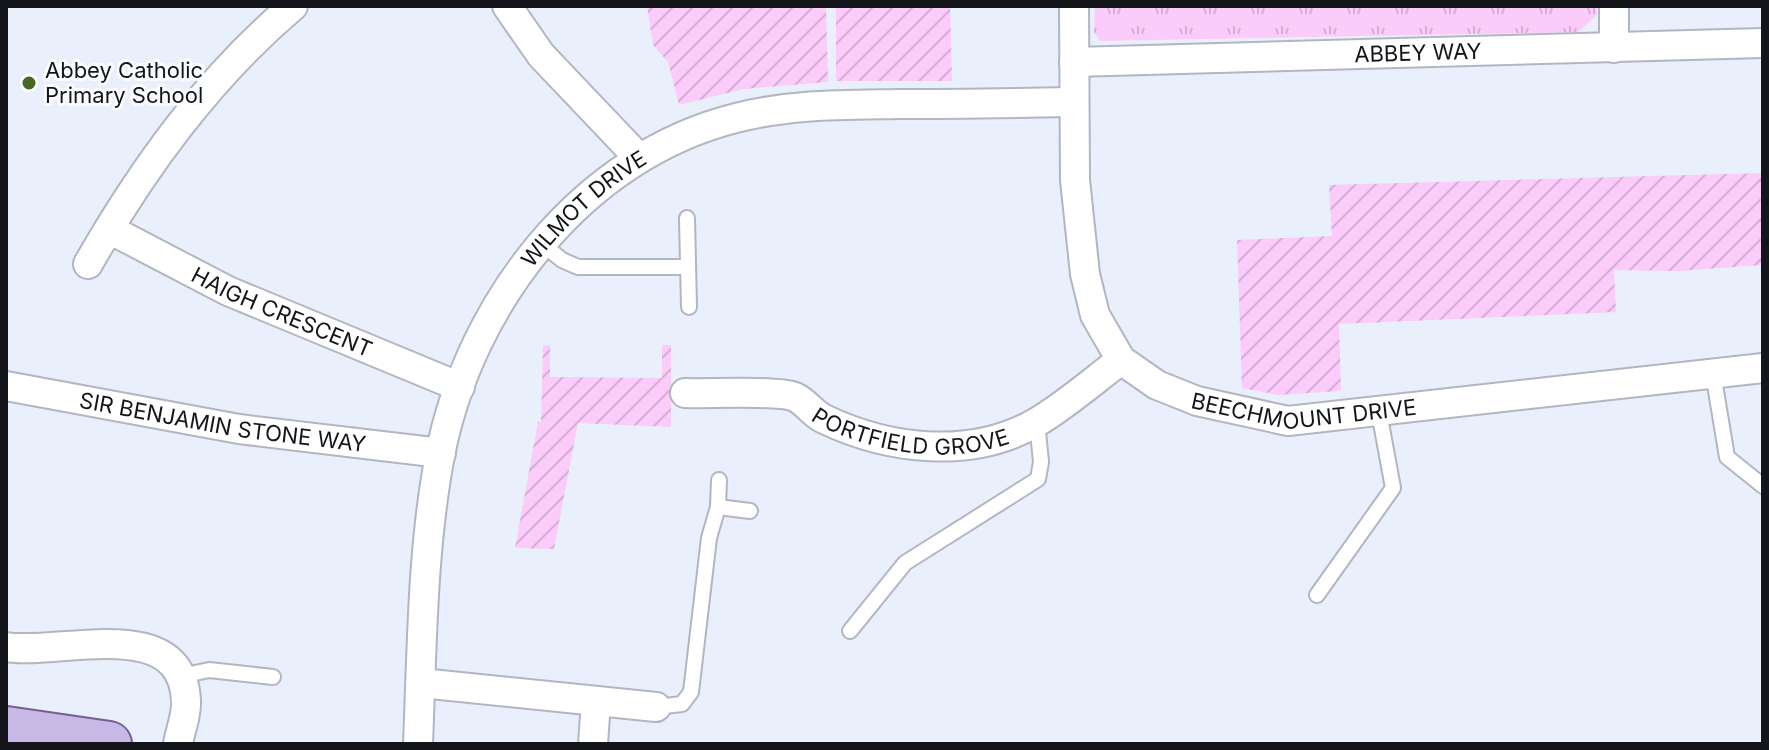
<svg xmlns="http://www.w3.org/2000/svg" width="1769" height="750" font-family="Inter,sans-serif">
	<style>
		.grass { fill: url(#grass-tufts) }
		.garden { fill: url(#garden-furrows) }
		.lines { fill: none; stroke-linecap: round; stroke-linejoin: round }
		.lane-casing { stroke: #b2b6c3; stroke-width: 18 }
		.street-casing { stroke: #b2b6c3; stroke-width: 32 }
		.primary-casing { stroke: #716093; stroke-width: 48 }
		.lane { stroke: #fff; stroke-width: 14 }
		.street { stroke: #fff; stroke-width: 28 }
		.primary { stroke: #c8b8e5; stroke-width: 44 }
		.poi-dot { fill: #456922; stroke: #fbfcff; stroke-width: 3 }
		.labels { text-anchor: middle; dominant-baseline: central; stroke-width: 6; stroke-linejoin: round; paint-order: stroke }
		.street-label { font-size: 22px; fill: #14151a; stroke: #fbfcff }
		.poi-label { font-size: 22px; fill: #14151a; stroke: #fbfcff; text-anchor: start }
	</style>
	<defs>
		<pattern id="grass-tufts" width="24" height="20" patternUnits="userSpaceOnUse" patternTransform="scale(2)"><rect width="24" height="20" fill="#fbccf9"/><path d="M3 7l-1-3M5 7V3M7 7l1-3M15 17l-1-3M17 17v-4M19 17l1-3" fill="none" stroke="#d6aed5"/></pattern>
		<pattern id="garden-furrows" width="10" height="10" patternUnits="userSpaceOnUse" patternTransform="scale(2)"><rect width="10" height="10" fill="#fbccf9"/><path d="M-1 1l2-2M0 10L10 0M9 11l2-2" fill="none" stroke="#d6aed5"/></pattern>
	</defs>
	<rect width="100%" height="100%" fill="#eaeffc"/>
	<path class="grass" d="M 1095,6 L 1597,6 L 1597,15 L 1578,32 L 1100,41 L 1094,32 Z"/>
	<g class="garden">
		<path d="M 647,6 L 826,6 L 828,82 L 744,89 L 679,105 L 668,62 L 653,45 Z"/>
		<path d="M 836,6 L 950,6 L 952,81 L 836,81 Z"/>
		<path d="M 1763,173 L 1763,265 L 1678,271 L 1614,270 L 1616,312 L 1339,324 L 1341,391 L 1278,395 L 1242,388 L 1237,240 L 1332,236 L 1329,185 Z"/>
		<path d="M 550,345 L 550,377 L 662,378 L 662,345 L 671,345 L 671,427 L 578,423 L 554,549 L 515,548 L 538,422 L 541,422 L 543,346 Z"/>
	</g>
	<g class="lines">
		<defs>
			<g id="lane">
				<path d="M 687,218 L 689,307"/>
				<path d="M 541,243 L 562,260 L 578,267 L 687,267"/>
				<path d="M 1713,373 L 1727,457 L 1763,486"/>
				<path d="M 718,507 L 719,480"/>
				<path d="M 1317,595 L 1393,488 L 1379,412"/>
				<path d="M 850,631 L 905,563 L 1038,479 L 1041,462 L 1037,422"/>
				<path d="M 181,676 L 209,670 L 273,677"/>
				<path d="M 656,707 L 682,704 L 691,692 L 709,538 L 718,507 L 750,511"/>
			</g>
			<g id="street">
				<path d="M 507,6 L 541,55 L 638,157"/>
				<path id="s1" d="M 1074,6 L 1075,180 L 1085,274 L 1095,315 L 1121,360 L 1157,385 L 1197,401 L 1288,421 L 1763,368"/>
				<path d="M 1614,6 L 1614,48"/>
				<path id="s2" d="M 1074,62 L 1763,43"/>
				<path id="s3" d="M 109,229 L 228,291 L 460,387"/>
				<path d="M 88,264 C 143,168 208,78 293,6"/>
				<path id="s4" d="M 6,386 L 239,429 L 441,453"/>
				<path id="s5" d="M 685,393 C 706,394 779,390 795,397 C 806,402 813,414 824,419 C 889,450 972,460 1037,422 C 1066,405 1093,381 1121,360"/>
				<path d="M 6,647 C 59,656 182,612 186,701 C 187,715 180,731 178,744"/>
				<path d="M 421,683 L 656,707"/>
				<path id="s6" d="M 418,744 C 422,648 422,549 440,455 C 470,302 583,156 736,118 C 790,104 843,105 898,104 C 957,104 1015,103 1074,102"/>
				<path d="M 593,744 L 596,701"/>
			</g>
			<path id="primary" d="M 6,729 L 109,744"/>
		</defs>
		<use href="#lane" class="lane-casing"/>
		<use href="#street" class="street-casing"/>
		<use href="#primary" class="primary-casing"/>
		<use href="#lane" class="lane"/>
		<use href="#street" class="street"/>
		<use href="#primary" class="primary"/>
	</g>
	<circle class="poi-dot" cx="29" cy="83" r="8"/>
	<g class="labels">
		<g class="street-label">
			<text stroke="none"><textPath href="#s2" startOffset="344">ABBEY WAY</textPath></text>
			<text stroke="none"><textPath href="#s6" startOffset="582">WILMOT DRIVE</textPath></text>
			<text stroke="none"><textPath href="#s3" startOffset="192">HAIGH CRESCENT</textPath></text>
			<text stroke="none"><textPath href="#s1" startOffset="558">BEECHMOUNT DRIVE</textPath></text>
			<text stroke="none"><textPath href="#s5" startOffset="236">PORTFIELD GROVE</textPath></text>
			<text stroke="none"><textPath href="#s4" startOffset="220">SIR BENJAMIN STONE WAY</textPath></text>
		</g>
		<g class="poi-label">
			<text x="45" y="70">Abbey Catholic<tspan x="45" dy="25">Primary School</tspan></text>
		</g>
	</g>
	<rect width="1769" height="750" fill="none" stroke="#14151a" stroke-width="16"/>
</svg>
